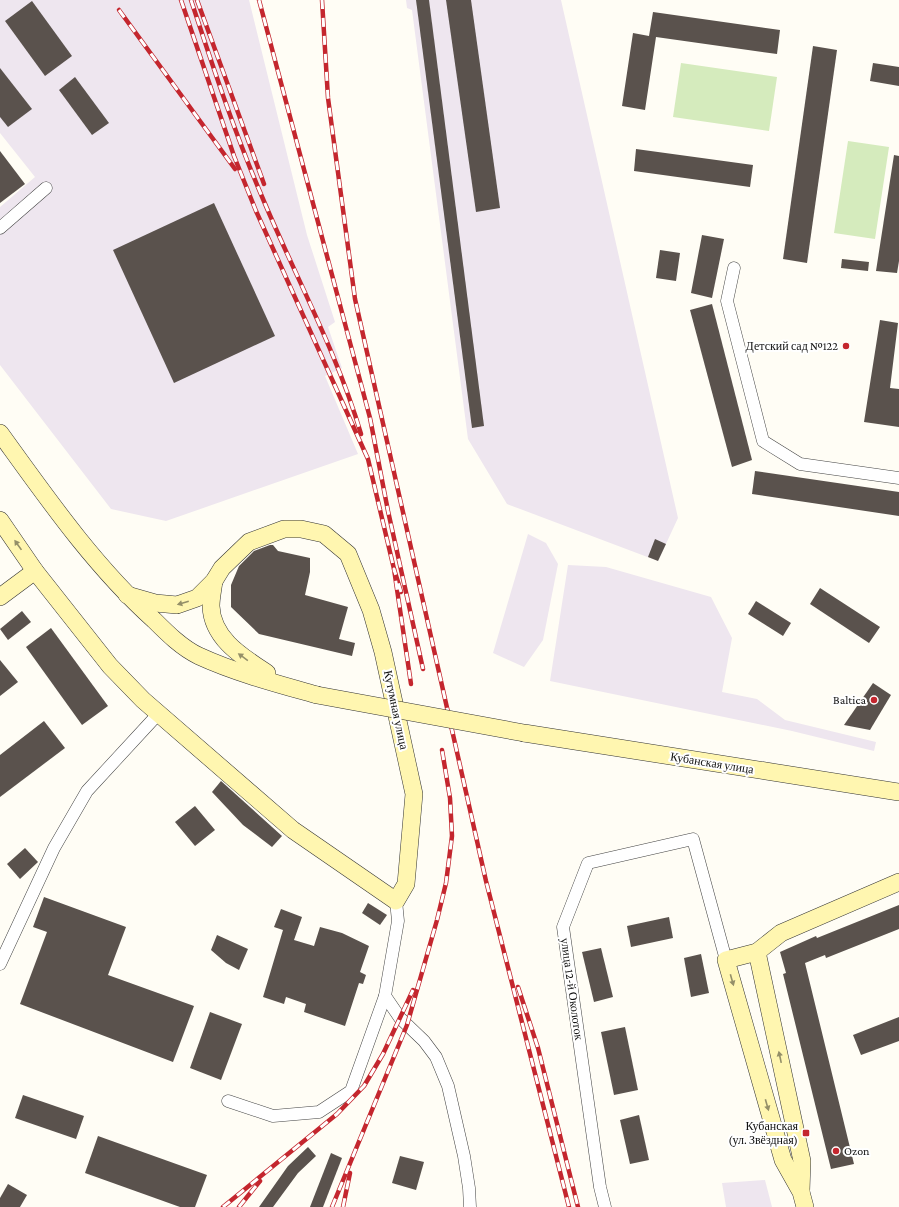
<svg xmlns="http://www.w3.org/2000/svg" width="899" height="1207" font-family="'Crimson Pro',serif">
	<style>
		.industrial { fill: #eee6ef }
		.green { fill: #d5ebbd }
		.building { fill: #5a524d }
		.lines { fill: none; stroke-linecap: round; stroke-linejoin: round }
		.street-casing { stroke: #444; stroke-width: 13 }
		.secondary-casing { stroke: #333; stroke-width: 18 }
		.street { stroke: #fff; stroke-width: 12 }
		.secondary { stroke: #fff6b0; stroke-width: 17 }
		.rail-casing { stroke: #c4262e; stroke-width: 4.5 }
		.rail { stroke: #fff; stroke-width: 3; stroke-dasharray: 9; stroke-linecap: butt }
		.secondary-bridge-casing { stroke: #333; stroke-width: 18; stroke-linecap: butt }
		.secondary-bridge { stroke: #fff6b0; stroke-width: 17 }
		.oneway { fill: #948f68 }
		.poi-dot { fill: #c4262e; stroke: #fff; stroke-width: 1.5 }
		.labels { text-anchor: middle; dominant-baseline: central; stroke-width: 4; stroke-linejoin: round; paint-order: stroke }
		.poi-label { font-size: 12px; fill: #111; stroke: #fff; text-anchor: end }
		.street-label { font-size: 12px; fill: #111; stroke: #fff }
	</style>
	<rect width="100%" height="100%" fill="#fffdf5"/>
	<g class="industrial">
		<path d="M 0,0 L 249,0 L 307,235 L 335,322 L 328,327 L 342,368 L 325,376 L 358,454 L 166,521 L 111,509 L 0,365 L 0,207 L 35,177 L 0,133 Z"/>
		<path d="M 406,0 L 561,0 L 678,518 L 658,561 L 507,504 L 468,439 L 412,10 L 407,8 Z"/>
		<path d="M 528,534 L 546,543 L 558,564 L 543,640 L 524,667 L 493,653 Z"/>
		<path d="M 568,565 L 606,567 L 711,597 L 732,638 L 722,692 L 757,699 L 785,720 L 876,742 L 874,751 L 792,731 L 550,681 Z"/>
		<path d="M 765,1180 L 772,1207 L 726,1207 L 722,1183 Z"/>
	</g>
	<g class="green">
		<path d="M 681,63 L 777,77 L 769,131 L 673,117 Z"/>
		<path d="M 848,141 L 889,147 L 875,239 L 834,233 Z"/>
	</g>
	<g class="building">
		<path d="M 416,0 L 429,0 L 484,426 L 472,428 Z"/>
		<path d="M 446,0 L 471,0 L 500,208 L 476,212 Z"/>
		<path d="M 32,1 L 72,56 L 45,76 L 5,21 Z"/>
		<path d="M 653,12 L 780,30 L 777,54 L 656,37 L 645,110 L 622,106 L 633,33 L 649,36 Z"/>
		<path d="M 813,46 L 837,50 L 807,263 L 783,259 Z"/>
		<path d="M 873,63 L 899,67 L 899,86 L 870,81 Z"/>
		<path d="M 0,68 L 32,109 L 8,127 L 0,117 Z"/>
		<path d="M 75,77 L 109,123 L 92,135 L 59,90 Z"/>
		<path d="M 636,149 L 753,165 L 750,187 L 634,171 Z"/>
		<path d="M 0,151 L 25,184 L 0,203 Z"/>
		<path d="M 894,155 L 899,156 L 899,261 L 897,273 L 876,271 Z"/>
		<path d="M 214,203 L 275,336 L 174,383 L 113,250 Z"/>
		<path d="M 702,235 L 724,239 L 712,298 L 691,293 Z"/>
		<path d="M 660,250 L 680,253 L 676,281 L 656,278 Z"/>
		<path d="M 842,259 L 869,262 L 868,271 L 841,268 Z"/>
		<path d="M 712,304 L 752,460 L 732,467 L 690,310 Z"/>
		<path d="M 880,320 L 898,323 L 890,388 L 899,389 L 899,427 L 864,422 Z"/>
		<path d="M 755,471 L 899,492 L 899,516 L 752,494 Z"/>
		<path d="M 655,539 L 666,544 L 658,561 L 648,557 Z"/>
		<path d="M 270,545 L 273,545 L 278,551 L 310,558 L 310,572 L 305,595 L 348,607 L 339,639 L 355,643 L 352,656 L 259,634 L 231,607 L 231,585 L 239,566 L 254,551 Z"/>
		<path d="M 820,588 L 880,627 L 869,643 L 810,604 Z"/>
		<path d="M 756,601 L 791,623 L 783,636 L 748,614 Z"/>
		<path d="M 22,611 L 31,622 L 8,640 L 0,629 Z"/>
		<path d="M 51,628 L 108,706 L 82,725 L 26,647 Z"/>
		<path d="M 0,660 L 18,682 L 0,696 Z"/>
		<path d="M 873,683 L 891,695 L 870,730 L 844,725 Z"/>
		<path d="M 44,721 L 65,748 L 0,797 L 0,755 Z"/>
		<path d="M 221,781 L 282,836 L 272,847 L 243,825 L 212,792 Z"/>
		<path d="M 195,806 L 215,830 L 195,846 L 175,822 Z"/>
		<path d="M 25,848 L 38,862 L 20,879 L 7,864 Z"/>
		<path d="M 44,897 L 126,927 L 108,975 L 194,1006 L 173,1062 L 20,1004 L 47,932 L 33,927 Z"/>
		<path d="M 368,903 L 387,915 L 380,925 L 362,913 Z"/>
		<path d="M 899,905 L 899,929 L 826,958 L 825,955 L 805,963 L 854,1164 L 831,1169 L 783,974 L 786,973 L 780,952 L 816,936 L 817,938 Z"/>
		<path d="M 281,909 L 302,917 L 294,940 L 314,946 L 320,927 L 342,933 L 369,946 L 360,972 L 366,975 L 363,984 L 359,983 L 345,1026 L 304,1012 L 306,1004 L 286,997 L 284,1004 L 263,997 L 283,930 L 274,927 Z"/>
		<path d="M 669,917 L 673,938 L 631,947 L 627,926 Z"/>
		<path d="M 217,935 L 248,949 L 239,970 L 226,963 L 211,950 Z"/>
		<path d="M 601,948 L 613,997 L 594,1002 L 582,952 Z"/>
		<path d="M 701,954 L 709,993 L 691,997 L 684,958 Z"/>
		<path d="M 210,1012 L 242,1024 L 221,1080 L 190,1068 Z"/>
		<path d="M 899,1017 L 899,1041 L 861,1055 L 853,1035 Z"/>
		<path d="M 625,1027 L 638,1090 L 614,1095 L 601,1032 Z"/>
		<path d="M 23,1095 L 84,1116 L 76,1139 L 15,1118 Z"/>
		<path d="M 639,1115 L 649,1160 L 630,1164 L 620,1120 Z"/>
		<path d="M 98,1136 L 207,1175 L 195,1207 L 180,1207 L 85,1173 Z"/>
		<path d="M 308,1147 L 316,1156 L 298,1173 L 273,1207 L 259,1207 L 288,1166 Z"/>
		<path d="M 331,1153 L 342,1158 L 323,1207 L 310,1207 Z"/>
		<path d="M 400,1156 L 424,1162 L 416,1190 L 392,1183 Z"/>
		<path d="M 8,1184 L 27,1195 L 20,1207 L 0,1207 L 0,1198 Z"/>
	</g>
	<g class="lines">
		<defs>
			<g id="street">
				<path d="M 0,228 L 46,188"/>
				<path d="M 734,268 L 727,301 L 763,441 L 800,464 L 899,478"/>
				<path d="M 396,901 L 398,921 L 385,996 L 400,1018 L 424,1041 L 436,1057 L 448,1086 L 464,1156 L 469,1188 L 470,1207"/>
				<path d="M 0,964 L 54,848 L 87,791 L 159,713"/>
				<path d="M 228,1101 L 273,1116 L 319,1112 L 351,1091 L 385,996"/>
				<path d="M 605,1207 L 600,1187 L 563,927 L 588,863 L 693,839 L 726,960"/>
			</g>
			<g id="secondary">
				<path d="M 0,433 C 47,498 94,566 154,620 C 167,633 182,648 199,656 C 236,673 278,684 317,695"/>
				<path d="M 0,520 L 35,571 L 110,666 L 143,700 L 293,830 L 396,901 L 406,884 L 414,794 L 383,652 L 371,610 L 348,554 L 324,534 L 301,529 L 284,529 L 249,542 L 222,568 L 214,581 L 197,598 L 177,605 L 155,603 L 127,595"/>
				<path d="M 214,581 C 213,589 211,598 211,606 C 212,639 243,657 267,673"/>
				<path d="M 0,597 L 35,571"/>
				<path d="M 524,733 L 899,792"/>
				<path d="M 757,952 L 802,1161 L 801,1191"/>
				<path d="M 805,1207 L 801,1192 L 783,1160 L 726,960 L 757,952 L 781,933 L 899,882"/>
			</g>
		</defs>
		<use href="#street" class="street-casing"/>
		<use href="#secondary" class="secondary-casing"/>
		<use href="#street" class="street"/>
		<use href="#secondary" class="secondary"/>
		<defs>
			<g id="rail">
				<path d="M 181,0 L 234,156 L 256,211 L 368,459 L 394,569"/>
				<path d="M 191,0 C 213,67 235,134 263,199 C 296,278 337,352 361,434"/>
				<path d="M 197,0 L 264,184"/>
				<path d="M 259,0 L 370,418 L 388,511 L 423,669"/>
				<path d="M 322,0 L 328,98 L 355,299 L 486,881 L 569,1207"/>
				<path d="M 119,10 L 235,169"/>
				<path d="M 401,592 L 394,569 L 411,684"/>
				<path d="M 518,987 L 538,1048 L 578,1207"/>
				<path d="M 223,1207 L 337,1114 L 364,1086 L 383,1054 L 413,990"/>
				<path d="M 239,1207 L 260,1181"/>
				<path d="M 332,1207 L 407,1025 L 437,920 L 446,883 L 452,836 L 450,798 L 442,750"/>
				<path d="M 343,1207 L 350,1173"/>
			</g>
		</defs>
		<use href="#rail" class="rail-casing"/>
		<use href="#rail" class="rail"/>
		<defs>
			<path id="secondary-bridge" d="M 317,695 L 524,733"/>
		</defs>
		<use href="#secondary-bridge" class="secondary-bridge-casing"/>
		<use href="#secondary-bridge" class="secondary-bridge"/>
	</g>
	<defs><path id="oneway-solid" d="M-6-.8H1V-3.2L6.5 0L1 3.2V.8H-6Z"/></defs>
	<g class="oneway">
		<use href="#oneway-solid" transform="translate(18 545) rotate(-125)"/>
		<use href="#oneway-solid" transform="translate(183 603) rotate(164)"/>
		<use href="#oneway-solid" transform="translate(243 657) rotate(-144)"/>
		<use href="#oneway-solid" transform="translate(732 980) rotate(74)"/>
		<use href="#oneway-solid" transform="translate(780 1057) rotate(-102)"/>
		<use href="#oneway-solid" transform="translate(767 1105) rotate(74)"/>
	</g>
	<g class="poi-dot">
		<circle cx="846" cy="346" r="4"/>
		<circle cx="874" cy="700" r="4"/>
		<rect x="802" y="1129" width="8" height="8" rx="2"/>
		<circle cx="836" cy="1151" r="4"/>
	</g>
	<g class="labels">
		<g class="poi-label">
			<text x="838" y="346">Детский сад №122</text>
			<text x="866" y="700">Baltica</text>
			<text x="798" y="1126">Кубанская<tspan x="798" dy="14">(ул. Звёздная)</tspan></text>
			<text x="844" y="1151" text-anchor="start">Ozon</text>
		</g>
		<g class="street-label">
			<text transform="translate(396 710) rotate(78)">Кутумная улица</text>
			<text transform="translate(712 763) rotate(9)">Кубанская улица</text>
			<text transform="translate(572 989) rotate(82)">улица 12-й Околоток</text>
		</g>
	</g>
</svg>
